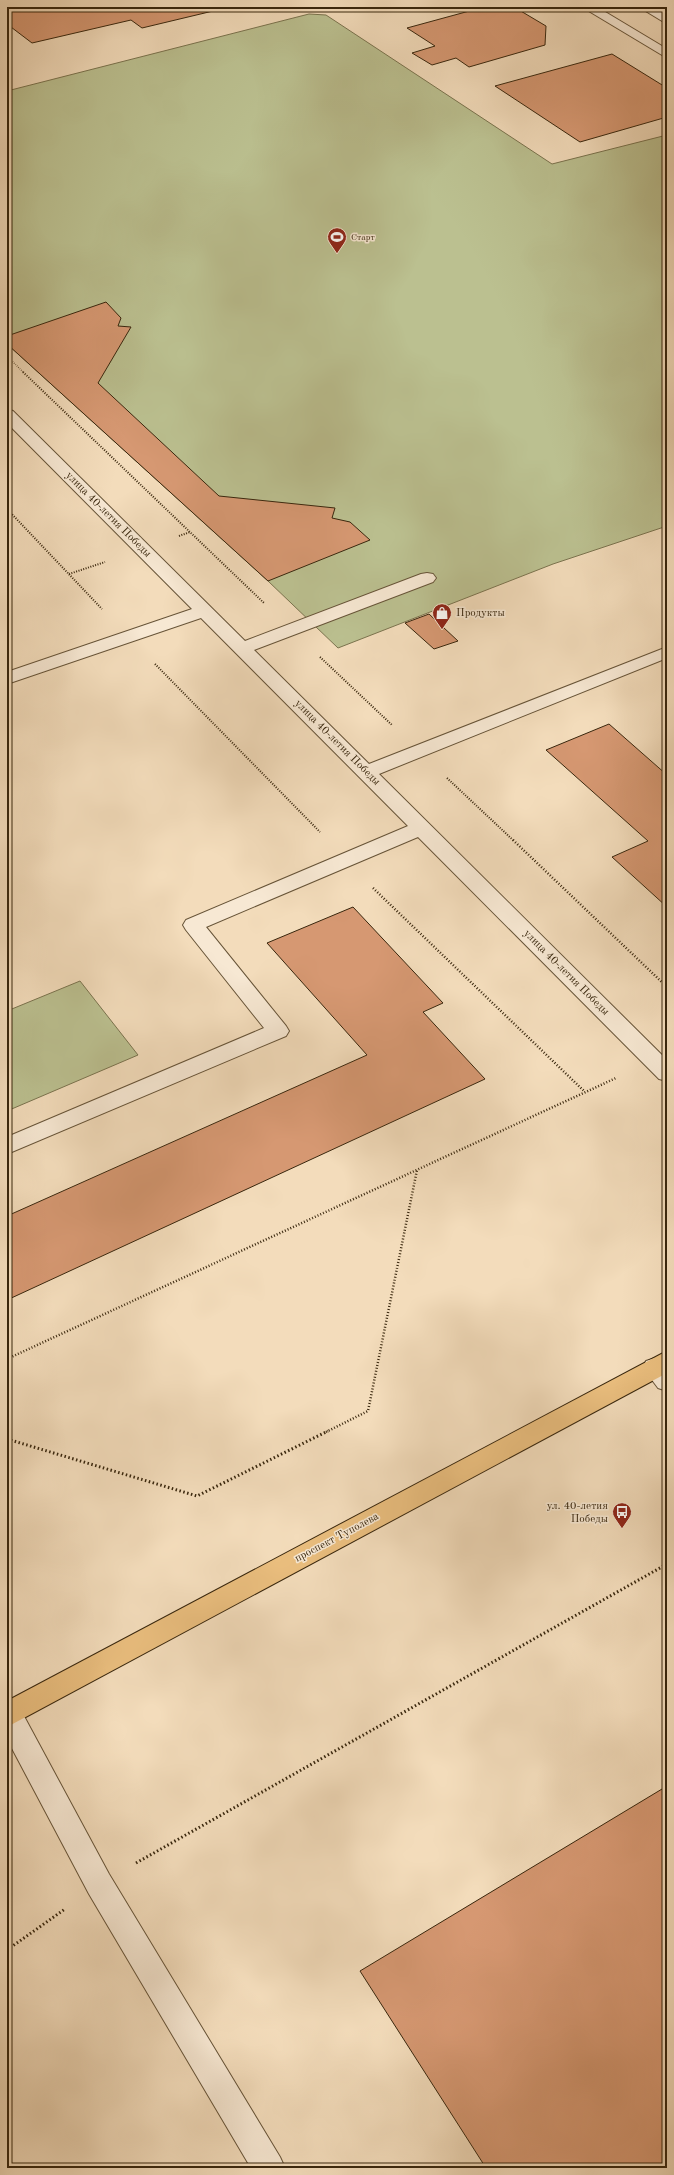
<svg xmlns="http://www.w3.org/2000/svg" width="674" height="2175" font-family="'Old Standard TT',serif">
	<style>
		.green { fill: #bbc090; stroke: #7a734e }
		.building { fill: #d69872; stroke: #38260d }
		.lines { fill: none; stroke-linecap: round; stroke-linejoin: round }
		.minor-casing { stroke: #675438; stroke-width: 2 }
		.major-casing { stroke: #38260d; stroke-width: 2 }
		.path-far3 { stroke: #38260d; stroke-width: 1.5; stroke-dasharray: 0.5 1.5; stroke-linecap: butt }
		.path-far2 { stroke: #38260d; stroke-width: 2; stroke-dasharray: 1 1.5; stroke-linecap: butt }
		.path-far1 { stroke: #38260d; stroke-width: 2.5; stroke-dasharray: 1 2; stroke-linecap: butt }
		.path { stroke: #38260d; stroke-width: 3; stroke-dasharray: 1.5 2.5; stroke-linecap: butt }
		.minor { fill: #f7e8d3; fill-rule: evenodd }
		.major { fill: #eabe7e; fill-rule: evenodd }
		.labels { text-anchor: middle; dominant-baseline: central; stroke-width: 3; stroke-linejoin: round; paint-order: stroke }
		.far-poi-label { font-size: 9px; fill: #38260d; stroke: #f7e8d3; text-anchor: start }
		.street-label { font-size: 11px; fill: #38260d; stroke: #f7e8d3 }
		.poi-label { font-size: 11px; fill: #38260d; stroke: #f7e8d3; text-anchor: start }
	</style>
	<rect width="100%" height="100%" fill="#f3dcbb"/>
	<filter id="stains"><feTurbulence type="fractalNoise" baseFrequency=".005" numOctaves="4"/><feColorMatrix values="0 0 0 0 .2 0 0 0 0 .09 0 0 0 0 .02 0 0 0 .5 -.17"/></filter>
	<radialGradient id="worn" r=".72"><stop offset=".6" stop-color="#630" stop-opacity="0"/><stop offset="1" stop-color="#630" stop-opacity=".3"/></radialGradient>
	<g class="green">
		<path d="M 309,14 L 326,15 L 552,164 L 667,135 L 667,526 L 553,564 L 338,648 L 268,581 L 7,344 L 7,91 Z"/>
		<path d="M 80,981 L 138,1055 L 7,1111 L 7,1011 Z"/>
	</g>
	<g class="building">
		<path d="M 7,7 L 209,7 L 213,11 L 142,28 L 131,20 L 32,43 L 7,24 Z"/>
		<path d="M 484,7 L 514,7 L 546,26 L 545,45 L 469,67 L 456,58 L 432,65 L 412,53 L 435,46 L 407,28 Z"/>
		<path d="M 612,54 L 667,88 L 667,117 L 580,142 L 495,86 Z"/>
		<path d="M 106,302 L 121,318 L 118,326 L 131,327 L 98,383 L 219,496 L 335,508 L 332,518 L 350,522 L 370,540 L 268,581 L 7,344 L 7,336 Z"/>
		<path d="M 429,614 L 458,641 L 434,649 L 405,623 Z"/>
		<path d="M 609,724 L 667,775 L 667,907 L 612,857 L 648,841 L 546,750 Z"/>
		<path d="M 353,907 L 443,1003 L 423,1012 L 485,1079 L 7,1300 L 7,1216 L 367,1055 L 267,943 Z"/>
		<path d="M 667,1786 L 667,2168 L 486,2168 L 360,1971 Z"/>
	</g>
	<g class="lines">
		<defs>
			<g id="minor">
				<path d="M 582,7 L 597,7 L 667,49 L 667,58 Z"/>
				<path d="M 639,7 L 654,7 L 667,15 L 667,24 Z"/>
				<path d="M 7,409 L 13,411 L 245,641 L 421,574 L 427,573 L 433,574 L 436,578 L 433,582 L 254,650 L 369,764 L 667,647 L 667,658 L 379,774 L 667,1060 L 667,1081 L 659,1079 L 418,837 L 206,927 L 286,1026 L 289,1031 L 286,1036 L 7,1154 L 7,1137 L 264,1028 L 186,930 L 183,925 L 186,920 L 408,826 L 201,618 L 7,684 L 7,672 L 192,609 L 7,423 Z"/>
				<path d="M 655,1358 L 664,1361 L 667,1365 L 667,1391 L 658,1388 L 643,1368 L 646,1361 Z"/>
				<path d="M 7,1702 L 18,1705 L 109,1874 L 280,2157 L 285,2168 L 251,2168 L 89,1894 L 7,1739 Z"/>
			</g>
			<path id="major" d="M 667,1351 L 667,1373 L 7,1727 L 7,1701 Z"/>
		</defs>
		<use href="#minor" class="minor-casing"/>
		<use href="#major" class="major-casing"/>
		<path class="path-far3" d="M 7,356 L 24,373"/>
		<g class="path-far2">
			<path d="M 23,372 L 264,603"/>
			<path d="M 7,509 L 102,609"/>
			<path d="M 179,536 L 190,532"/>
			<path d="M 69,574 L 105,562"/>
			<path d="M 320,657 L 392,725"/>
			<path d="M 155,664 L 320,832"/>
			<path d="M 447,778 L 514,841"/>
		</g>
		<g class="path-far1">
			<path d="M 513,840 L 667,987"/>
			<path d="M 373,888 L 584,1091"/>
			<path d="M 7,1359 L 616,1078"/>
			<path d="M 326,1432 L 368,1411 L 417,1170"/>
		</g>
		<g class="path">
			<path d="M 7,1439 L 197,1496 L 328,1431"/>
			<path d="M 136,1863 L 667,1564"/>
			<path d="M 7,1950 L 65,1909"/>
		</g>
		<use href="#minor" class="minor"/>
		<use href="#major" class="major"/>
	</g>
	<defs>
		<symbol id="stadium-pin" viewBox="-11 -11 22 30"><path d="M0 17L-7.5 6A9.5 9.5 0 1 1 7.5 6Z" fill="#8f2418" stroke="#f7e8d3"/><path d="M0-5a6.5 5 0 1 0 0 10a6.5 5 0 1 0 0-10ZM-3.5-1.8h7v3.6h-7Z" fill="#fff"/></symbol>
		<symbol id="shop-pin" viewBox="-11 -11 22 30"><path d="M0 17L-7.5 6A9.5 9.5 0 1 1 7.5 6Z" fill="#8f2418" stroke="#f7e8d3"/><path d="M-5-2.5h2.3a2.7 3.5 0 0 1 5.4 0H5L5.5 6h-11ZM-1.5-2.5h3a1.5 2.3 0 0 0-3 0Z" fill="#fff"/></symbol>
		<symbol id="bus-pin" viewBox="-11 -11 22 30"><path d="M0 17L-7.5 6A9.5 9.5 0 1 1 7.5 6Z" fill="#8f2418" stroke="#f7e8d3"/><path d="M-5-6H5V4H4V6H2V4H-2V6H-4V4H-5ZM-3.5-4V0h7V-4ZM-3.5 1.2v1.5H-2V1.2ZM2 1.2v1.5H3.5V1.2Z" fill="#fff"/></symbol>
	</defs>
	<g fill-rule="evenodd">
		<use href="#stadium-pin" x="326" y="226" width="22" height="30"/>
		<use href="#shop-pin" x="431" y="602" width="22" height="30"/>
		<use href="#bus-pin" x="611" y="1501" width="22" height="30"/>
	</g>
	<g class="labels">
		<g class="far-poi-label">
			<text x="351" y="237">Старт</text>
		</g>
		<g class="street-label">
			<text transform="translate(108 515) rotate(45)">улица 40-летия Победы</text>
			<text transform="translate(337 743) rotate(45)">улица 40-летия Победы</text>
			<text transform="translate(566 973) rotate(45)">улица 40-летия Победы</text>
			<text transform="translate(337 1538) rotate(-28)">проспект Туполева</text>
		</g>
		<g class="poi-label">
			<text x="456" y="613">Продукты</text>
			<text x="608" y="1506" text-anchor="end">ул. 40-летия<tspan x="608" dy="13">Победы</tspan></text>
		</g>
	</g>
	<rect width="674" height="2175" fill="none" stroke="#f3dcbb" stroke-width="24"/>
	<rect x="8" y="8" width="658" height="2159" fill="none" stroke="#38260d" stroke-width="2"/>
	<rect x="12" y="12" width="650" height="2151" fill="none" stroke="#38260d"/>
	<rect width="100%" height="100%" filter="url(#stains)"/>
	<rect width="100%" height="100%" fill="url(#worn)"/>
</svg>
